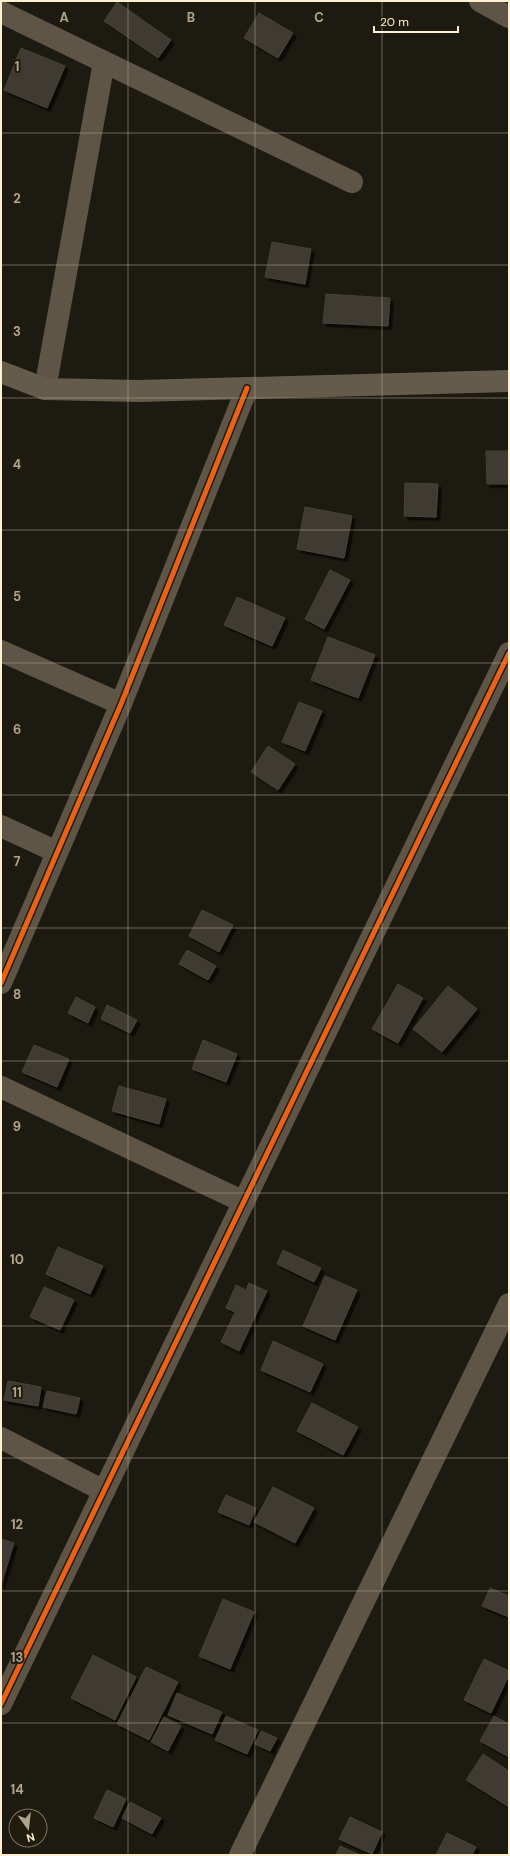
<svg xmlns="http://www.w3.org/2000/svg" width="510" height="1856" font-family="'DM Sans',sans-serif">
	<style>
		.building { fill: #3f3b30; stroke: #474234; filter: url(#shadow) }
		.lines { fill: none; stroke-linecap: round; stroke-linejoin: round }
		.street { stroke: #5e5547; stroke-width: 22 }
		.secondary { stroke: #645b4a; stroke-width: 22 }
		.cycleway-casing { stroke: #211d0e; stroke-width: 8 }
		.cycleway { stroke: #ea6118; stroke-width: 5 }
		.grid { fill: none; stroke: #afa58e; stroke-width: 1; stroke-opacity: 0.55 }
		.grid-label { font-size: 13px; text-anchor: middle; font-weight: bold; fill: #afa58e; stroke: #211d0e; stroke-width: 4; stroke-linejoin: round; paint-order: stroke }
	</style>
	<defs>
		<filter id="shadow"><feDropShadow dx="3.5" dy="3.5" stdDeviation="0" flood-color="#0009"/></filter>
	</defs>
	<rect width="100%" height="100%" fill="#1d1a12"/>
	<g class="building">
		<path d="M 117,2 L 171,40 L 158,58 L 104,21 Z"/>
		<path d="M 259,13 L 293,33 L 278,58 L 244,38 Z"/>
		<path d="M 21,48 L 65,66 L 47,108 L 4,90 Z"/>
		<path d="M 272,242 L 311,249 L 305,284 L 265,277 Z"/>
		<path d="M 326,294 L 390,298 L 388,326 L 323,323 Z"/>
		<path d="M 486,451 L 509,451 L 509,484 L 487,484 Z"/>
		<path d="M 405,483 L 438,484 L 436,517 L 404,516 Z"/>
		<path d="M 305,507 L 352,516 L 344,558 L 297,549 Z"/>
		<path d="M 330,570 L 350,580 L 324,629 L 305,619 Z"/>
		<path d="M 237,597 L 285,618 L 272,646 L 224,625 Z"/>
		<path d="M 328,637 L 375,655 L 358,698 L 311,680 Z"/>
		<path d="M 299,702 L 322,711 L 305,751 L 282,742 Z"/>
		<path d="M 268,746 L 295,764 L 278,790 L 251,772 Z"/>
		<path d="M 202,910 L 233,925 L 219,952 L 189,936 Z"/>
		<path d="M 187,950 L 216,966 L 208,980 L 179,964 Z"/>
		<path d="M 398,984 L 423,998 L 398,1043 L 372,1029 Z"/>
		<path d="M 448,986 L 477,1009 L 442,1052 L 413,1029 Z"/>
		<path d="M 76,997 L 95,1007 L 88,1023 L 68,1013 Z"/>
		<path d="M 107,1005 L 137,1020 L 130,1033 L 101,1019 Z"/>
		<path d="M 203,1040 L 237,1054 L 226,1082 L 192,1069 Z"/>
		<path d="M 34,1045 L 69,1059 L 57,1087 L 22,1072 Z"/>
		<path d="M 119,1086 L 166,1099 L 159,1124 L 112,1111 Z"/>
		<path d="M 58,1247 L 103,1266 L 90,1294 L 46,1274 Z"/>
		<path d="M 283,1250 L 321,1268 L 314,1282 L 277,1264 Z"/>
		<path d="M 325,1276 L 357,1290 L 335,1340 L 303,1326 Z"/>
		<path d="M 249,1283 L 267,1291 L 239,1351 L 221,1342 L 235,1312 L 226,1308 L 236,1285 L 246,1290 Z"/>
		<path d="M 44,1287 L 74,1300 L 60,1330 L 30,1317 Z"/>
		<path d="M 273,1341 L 323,1364 L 310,1392 L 261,1370 Z"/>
		<path d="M 8,1381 L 41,1387 L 38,1406 L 4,1400 Z"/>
		<path d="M 47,1391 L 80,1398 L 76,1414 L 43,1407 Z"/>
		<path d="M 312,1403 L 358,1427 L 343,1455 L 297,1431 Z"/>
		<path d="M 273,1487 L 314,1508 L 295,1543 L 254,1522 Z"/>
		<path d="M 226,1495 L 256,1508 L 249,1525 L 218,1512 Z"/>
		<path d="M 1,1539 L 14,1543 L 1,1585 Z"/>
		<path d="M 490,1588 L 509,1596 L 509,1617 L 482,1606 Z"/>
		<path d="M 223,1599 L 254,1612 L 230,1669 L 199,1656 Z"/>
		<path d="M 93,1655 L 136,1677 L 115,1720 L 71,1698 Z"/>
		<path d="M 484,1659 L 509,1671 L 509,1675 L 491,1713 L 464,1700 Z"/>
		<path d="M 146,1667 L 178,1682 L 149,1740 L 117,1724 Z"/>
		<path d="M 177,1693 L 222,1712 L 212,1734 L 168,1715 Z"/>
		<path d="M 226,1716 L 258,1730 L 247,1754 L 215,1740 Z"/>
		<path d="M 494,1716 L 509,1724 L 509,1757 L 480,1741 Z"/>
		<path d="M 164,1717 L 181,1726 L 168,1751 L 151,1742 Z"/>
		<path d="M 261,1731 L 277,1738 L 270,1751 L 255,1744 Z"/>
		<path d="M 483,1754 L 509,1771 L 509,1807 L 466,1780 Z"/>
		<path d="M 107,1790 L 126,1799 L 113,1827 L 94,1818 Z"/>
		<path d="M 130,1802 L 161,1818 L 152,1834 L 122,1818 Z"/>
		<path d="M 350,1817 L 382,1832 L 372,1854 L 339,1839 Z"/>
		<path d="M 447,1833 L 476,1847 L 472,1855 L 436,1855 Z"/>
		<path d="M 340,1846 L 360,1855 L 336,1855 Z"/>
	</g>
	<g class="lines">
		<g class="street">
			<path d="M 480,1 L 509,17"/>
			<path d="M 1,12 L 352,182"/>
			<path d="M 45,389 L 104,62"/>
			<path d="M 1,651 L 121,704"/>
			<path d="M 1,826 L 57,852"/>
			<path d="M 1,983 L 121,704 L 247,388"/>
			<path d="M 1,1087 L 244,1202"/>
			<path d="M 1,1438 L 104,1491"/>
			<path d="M 1,1704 L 509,653"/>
			<path d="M 240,1855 L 509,1304"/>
		</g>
		<path class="secondary" d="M 1,372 L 45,389 L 139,391 L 509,381"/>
		<defs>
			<g id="cycleway">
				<path d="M 1,983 L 121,704 L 247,388"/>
				<path d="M 1,1704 L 509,653"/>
			</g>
		</defs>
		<use href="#cycleway" class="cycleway-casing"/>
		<use href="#cycleway" class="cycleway"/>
	</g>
	<path class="grid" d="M 128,1 L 128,1855M 255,1 L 255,1855M 382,1 L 382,1855M 1,133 L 509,133M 1,265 L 509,265M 1,398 L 509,398M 1,530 L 509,530M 1,663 L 509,663M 1,795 L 509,795M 1,928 L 509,928M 1,1061 L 509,1061M 1,1193 L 509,1193M 1,1326 L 509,1326M 1,1458 L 509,1458M 1,1591 L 509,1591M 1,1723 L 509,1723"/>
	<g class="grid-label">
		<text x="64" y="22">A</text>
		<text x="191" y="22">B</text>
		<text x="319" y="22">C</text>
		<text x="17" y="71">1</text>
		<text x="17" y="203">2</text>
		<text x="17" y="336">3</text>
		<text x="17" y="469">4</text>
		<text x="17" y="601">5</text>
		<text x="17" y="734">6</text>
		<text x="17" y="866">7</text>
		<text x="17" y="999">8</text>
		<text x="17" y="1131">9</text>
		<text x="17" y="1264">10</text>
		<text x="17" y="1397">11</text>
		<text x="17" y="1529">12</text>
		<text x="17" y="1662">13</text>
		<text x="17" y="1794">14</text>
	</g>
	<rect width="510" height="1856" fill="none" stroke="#fef0d0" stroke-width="4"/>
	<g transform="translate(28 1828) rotate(165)"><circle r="19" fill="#211d0e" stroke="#79715c"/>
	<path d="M0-3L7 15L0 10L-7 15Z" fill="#afa58e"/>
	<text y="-6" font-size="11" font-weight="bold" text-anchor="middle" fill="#fef0d0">N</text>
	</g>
	<path d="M374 26v6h84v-6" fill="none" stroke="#fef0d0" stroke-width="2"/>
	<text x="380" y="26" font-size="12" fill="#fef0d0" stroke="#211d0e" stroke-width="3" paint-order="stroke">20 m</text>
</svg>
